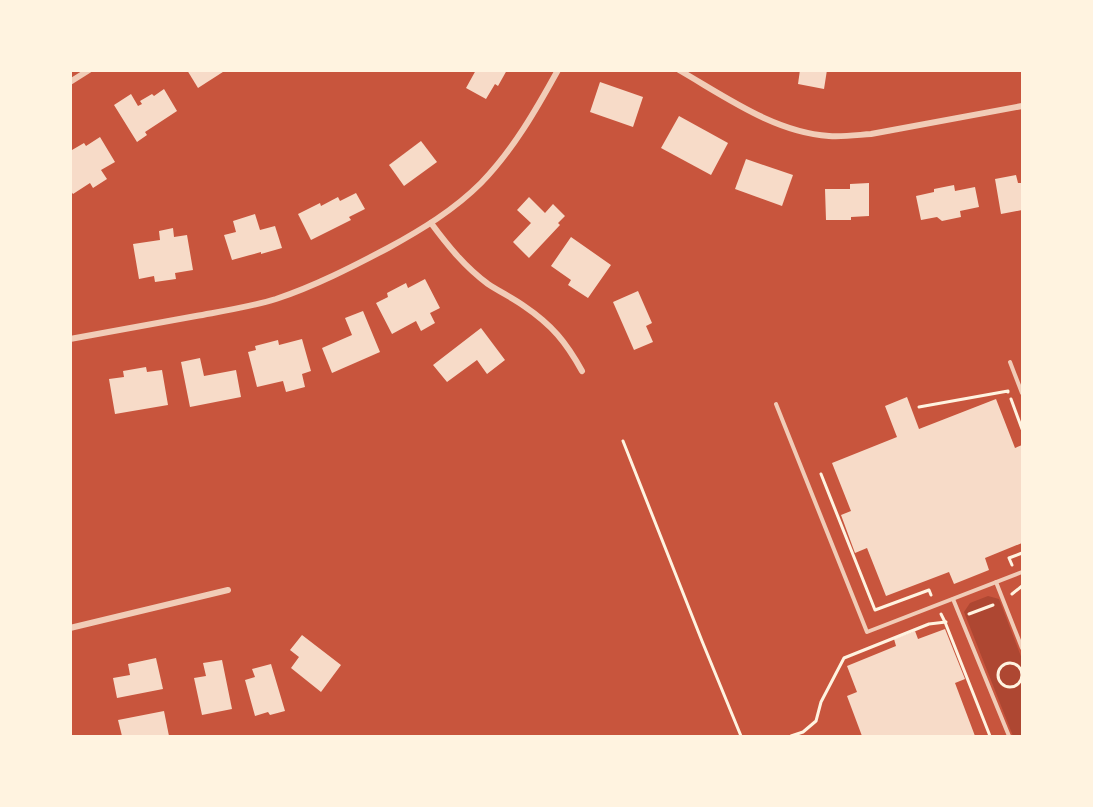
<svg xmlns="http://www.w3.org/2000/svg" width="1093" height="807" font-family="Arial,sans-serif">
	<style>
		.green { fill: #ae4732 }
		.building { fill: #f7dbc8 }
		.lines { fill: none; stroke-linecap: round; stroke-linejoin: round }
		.path { stroke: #fff3e0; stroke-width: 3 }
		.service { stroke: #f1ccb7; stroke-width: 4 }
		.minor { stroke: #f1ccb7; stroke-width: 6 }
	</style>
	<rect width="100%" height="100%" fill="#c8553d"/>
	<path class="green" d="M 988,596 L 999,599 L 1022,659 L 1022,736 L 1013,736 L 964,612 L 970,603 Z"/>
	<g class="building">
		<path d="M 187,70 L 226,70 L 198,88 Z"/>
		<path d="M 476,70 L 507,70 L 498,86 L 495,84 L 486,99 L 466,88 Z"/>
		<path d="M 800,70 L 827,70 L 824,89 L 798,84 Z"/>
		<path d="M 600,82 L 643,97 L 633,127 L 590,112 Z"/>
		<path d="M 164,89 L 177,111 L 145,132 L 147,135 L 137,142 L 114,105 L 131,94 L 138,106 L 142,104 L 140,101 L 152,94 L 154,96 Z"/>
		<path d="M 679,116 L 728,143 L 711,175 L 661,148 Z"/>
		<path d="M 100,137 L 115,162 L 101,170 L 107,179 L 93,188 L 90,183 L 73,194 L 70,190 L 70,148 L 72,150 L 84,143 L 86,146 Z"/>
		<path d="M 421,141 L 437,162 L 404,186 L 389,165 Z"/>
		<path d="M 746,159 L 793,175 L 782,206 L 735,189 Z"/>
		<path d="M 1016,175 L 1018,183 L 1022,183 L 1022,210 L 1001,214 L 995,179 Z"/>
		<path d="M 869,183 L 869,216 L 851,217 L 851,220 L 826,220 L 825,189 L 850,189 L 850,184 Z"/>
		<path d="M 954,185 L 955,191 L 975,187 L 979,207 L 960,211 L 961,217 L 942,221 L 937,217 L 921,220 L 916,196 L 934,192 L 934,189 Z"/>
		<path d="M 356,193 L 365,209 L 349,217 L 351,220 L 311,240 L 298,214 L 320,203 L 321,206 L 338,197 L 340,201 Z"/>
		<path d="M 529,197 L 545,213 L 553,204 L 565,216 L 558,223 L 560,225 L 529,258 L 513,242 L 531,223 L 517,210 Z"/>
		<path d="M 255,214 L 260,230 L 275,226 L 282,248 L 261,254 L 261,252 L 232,260 L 224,235 L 236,232 L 233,221 Z"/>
		<path d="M 173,228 L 174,237 L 187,235 L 193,270 L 175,273 L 176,279 L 155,282 L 154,276 L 139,279 L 133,244 L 160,240 L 159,231 Z"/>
		<path d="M 571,237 L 611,265 L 588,298 L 568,285 L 571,280 L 551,266 Z"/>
		<path d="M 425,279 L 440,308 L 430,313 L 435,323 L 421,331 L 416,321 L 392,334 L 376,303 L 388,297 L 387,293 L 406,283 L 408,288 Z"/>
		<path d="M 638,291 L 652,323 L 646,326 L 653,342 L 634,350 L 613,302 Z"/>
		<path d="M 363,311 L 380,352 L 332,373 L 322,348 L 352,335 L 345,318 Z"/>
		<path d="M 481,328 L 505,360 L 487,374 L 477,360 L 447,382 L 433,365 Z"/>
		<path d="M 302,339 L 311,371 L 302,374 L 305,387 L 286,392 L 283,381 L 257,387 L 248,352 L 256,350 L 255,346 L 278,340 L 279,345 Z"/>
		<path d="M 200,358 L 204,376 L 236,370 L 241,397 L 190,407 L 181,362 Z"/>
		<path d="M 146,367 L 147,372 L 162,370 L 168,405 L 115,414 L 109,379 L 124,377 L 123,371 Z"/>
		<path d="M 907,397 L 919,429 L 996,399 L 1015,448 L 1022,445 L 1022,543 L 985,558 L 989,570 L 954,584 L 949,572 L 886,596 L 867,548 L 855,553 L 841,515 L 851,511 L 832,463 L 897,437 L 885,406 Z"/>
		<path d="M 945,629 L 965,679 L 955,683 L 975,736 L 862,736 L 847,696 L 857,692 L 847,666 L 896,646 L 894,639 L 915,631 L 918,639 Z"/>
		<path d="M 302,635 L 341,665 L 321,692 L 291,668 L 299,657 L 290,650 Z"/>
		<path d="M 156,658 L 163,689 L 117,698 L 113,678 L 130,675 L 128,664 Z"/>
		<path d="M 222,660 L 232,709 L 202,715 L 194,678 L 206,676 L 203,663 Z"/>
		<path d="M 271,664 L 285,711 L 270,715 L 268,712 L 255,716 L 245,680 L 255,677 L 252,669 Z"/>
		<path d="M 164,711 L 169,736 L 122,736 L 118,720 Z"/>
	</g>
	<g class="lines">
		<g class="path">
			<path d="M 1011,399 L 1022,429"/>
			<path d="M 919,407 L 1008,391 L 1008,392"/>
			<path d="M 623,441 L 702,641 L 741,736"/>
			<path d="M 821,474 L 875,610 L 929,590 L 931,595"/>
			<path d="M 1012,565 L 1009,558 L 1022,553"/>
			<path d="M 1012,594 L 1022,586"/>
			<path d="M 941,614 L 945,622 L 990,736"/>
			<path d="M 969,614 L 993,605"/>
			<circle cx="1010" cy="675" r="12"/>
			<path d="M 791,736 L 803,732 L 816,721 L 821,702 L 844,658 L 929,624 L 946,622"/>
		</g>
		<g class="service">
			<path d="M 1010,362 L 1022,393"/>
			<path d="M 776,404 L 867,632 L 1022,572"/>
			<path d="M 996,582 L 1022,648"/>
			<path d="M 953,599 L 1009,736"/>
		</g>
		<g class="minor">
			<path d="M 679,70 C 726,97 774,132 829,136 C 843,137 857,135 871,134 L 1022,106"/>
			<path d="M 70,82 L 89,70"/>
			<path d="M 431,223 C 448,246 465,267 488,284 C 500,292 513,298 524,306 C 552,325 566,342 582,371"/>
			<path d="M 70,339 C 112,331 154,324 196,316 C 223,311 250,307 276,299 C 315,286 352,267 388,248 C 421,230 454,210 481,183 C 513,150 536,110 558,70"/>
			<path d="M 70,628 L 228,590"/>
		</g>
	</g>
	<rect width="1093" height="807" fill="none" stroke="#fff3e0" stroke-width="144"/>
</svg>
